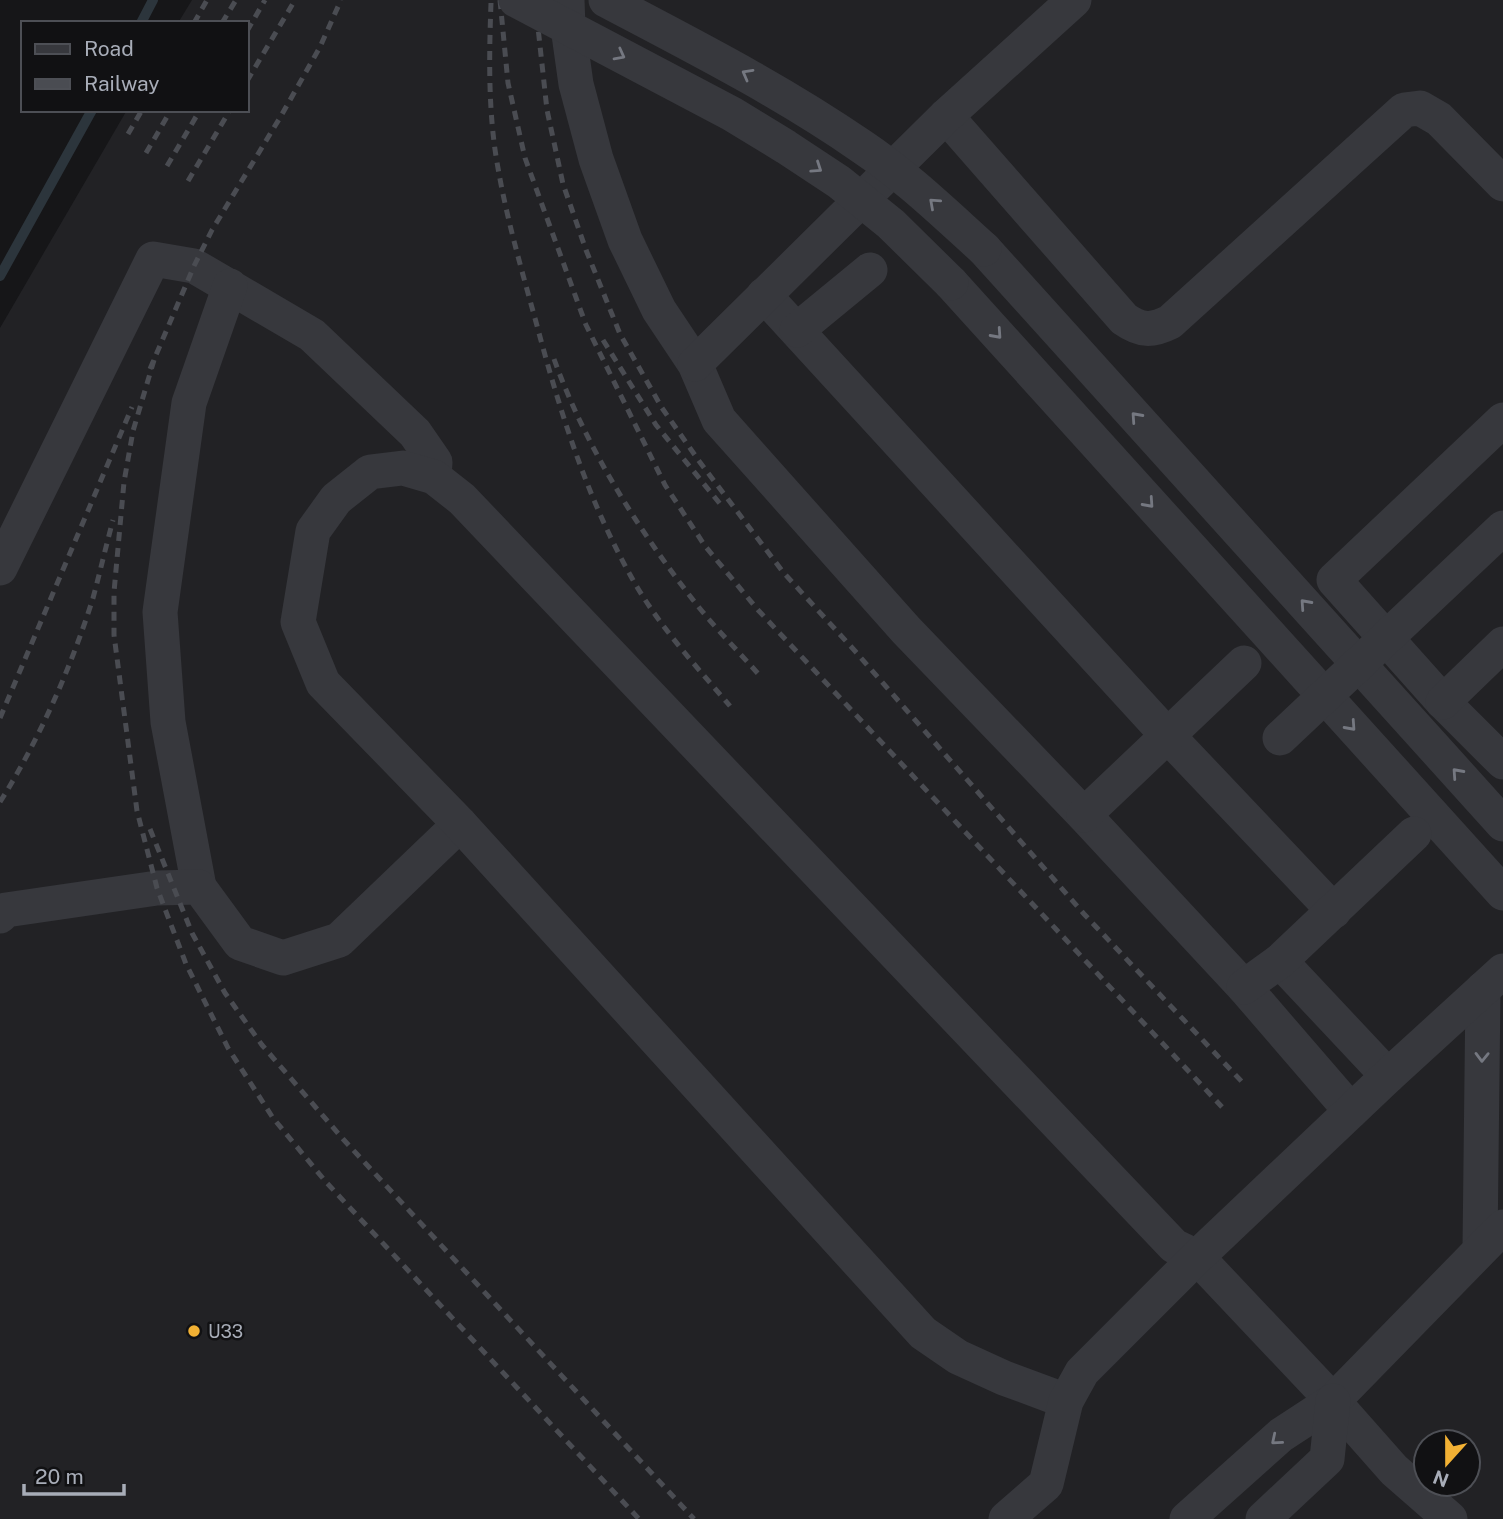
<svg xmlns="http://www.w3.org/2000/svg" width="1503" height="1519" font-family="'Public Sans',sans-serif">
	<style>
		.built { fill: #222225; fill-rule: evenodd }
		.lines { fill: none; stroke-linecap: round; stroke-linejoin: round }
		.stream { stroke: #2c353c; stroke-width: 10 }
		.minor { stroke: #37383d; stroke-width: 35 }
		.rail { stroke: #4a4c52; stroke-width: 5; stroke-dasharray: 9 7; stroke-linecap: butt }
		.minor-bridge { stroke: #37383d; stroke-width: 35 }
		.oneway { stroke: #757881 }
		.poi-dot { fill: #f2b134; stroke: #111113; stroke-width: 2.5 }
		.labels { text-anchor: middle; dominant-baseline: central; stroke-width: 5; stroke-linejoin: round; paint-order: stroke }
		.poi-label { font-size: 18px; fill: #a8adb8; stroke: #111113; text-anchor: start }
	</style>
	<rect width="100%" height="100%" fill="#161618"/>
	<path class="built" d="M 192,0 L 1503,0 L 1503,1519 L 0,1519 L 0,328 L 127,110 L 247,110 L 247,23 L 178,23 ZM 1426,1442 L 1468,1442 L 1468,1484 L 1426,1484 Z"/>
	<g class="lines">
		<g class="stream">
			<path d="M 141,23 L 153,0"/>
			<path d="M 0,276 L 92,110"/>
		</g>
		<g class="minor">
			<path d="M 567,0 L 568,27 L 576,84 L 596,159 L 625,240 L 659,310 L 695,364 L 719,420 L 906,630 L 1084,815 L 1244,987 L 1351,1111"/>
			<path d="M 946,116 L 1124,319 C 1141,331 1152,331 1170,322 L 1404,110 L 1420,108 L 1439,119 L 1503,184"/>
			<path d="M 984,249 L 1503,824"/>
			<path d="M 951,283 L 1503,893"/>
			<path d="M 764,295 L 1167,735 L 1334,911"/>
			<path d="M 797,330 L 870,270"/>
			<path d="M 695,364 L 946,116 L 1074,0"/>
			<path d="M 1503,420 L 1334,580 L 1443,702 L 1503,762"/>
			<path d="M 0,568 L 153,259 L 194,266 L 312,335 L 415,433 L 435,462 L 434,477"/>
			<path d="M 1443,702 L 1503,644"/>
			<path d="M 1280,738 L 1503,528"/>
			<path d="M 1084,815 L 1244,663"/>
			<path d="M 199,887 L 168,722 L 160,612 L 189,403 L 230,286"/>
			<path d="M 0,916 L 6,910 L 157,888 L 199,887 L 240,943 L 283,958 L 339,940 L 460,824"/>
			<path d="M 1280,961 L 1388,1076"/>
			<path d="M 1244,987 L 1280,961 L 1414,834"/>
			<path d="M 1480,1248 L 1483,989"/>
			<path d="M 1066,1401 L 1004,1378 L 958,1357 L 923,1333 L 460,824 L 323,683 L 298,622 L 313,531 L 336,499 L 370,472 L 403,468 L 434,477 L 462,499 L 1174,1246 L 1197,1257 L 1333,1401 L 1394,1470 L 1450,1519"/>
			<path d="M 1006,1519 L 1046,1484 L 1066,1401 L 1082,1372 L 1197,1257 L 1388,1076 L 1503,971"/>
			<path d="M 1187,1519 L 1281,1435 L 1333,1401 L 1503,1227"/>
			<path d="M 1263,1519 L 1327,1459 L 1333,1401"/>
		</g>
		<g class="rail">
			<path d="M 500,0 L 508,83 L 525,158 L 586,325 L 665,485 L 705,546 L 758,610 L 1222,1107"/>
			<path d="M 535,0 L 547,110 L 563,184 L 586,250 L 620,334 L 662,408 L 699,461 L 783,572 L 855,651 L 1084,914 L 1245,1085"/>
			<path d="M 491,3 C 489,57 488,114 498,168 C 507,220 522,271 536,322 C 560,412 587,499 633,580 C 659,626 696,666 730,706"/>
			<path d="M 194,23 L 207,0"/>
			<path d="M 222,23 L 236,0"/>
			<path d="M 247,31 L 265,0"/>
			<path d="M 247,81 L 295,0"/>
			<path d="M 128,134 L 142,110"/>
			<path d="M 146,153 L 171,110"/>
			<path d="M 167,166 L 200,110"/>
			<path d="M 188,181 L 230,110"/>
			<path d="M 603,340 L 656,425 L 721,505"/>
			<path d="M 554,359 C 586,448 639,531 697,605 C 717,630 740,653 761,677"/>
			<path d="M 154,360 L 133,431 L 124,482 L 114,592 L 114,635 L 137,811 L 157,888 L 186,964 L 228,1048 L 273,1118 L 326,1182 L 639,1519"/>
			<path d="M 150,369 L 194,266 L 212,230 L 281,116 L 320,47 L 341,0"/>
			<path d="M 0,718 L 132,407"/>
			<path d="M 0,802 C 39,740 71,668 93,598 C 100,572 106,546 113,520"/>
			<path d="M 150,829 L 192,933 L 225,993 L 262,1045 L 343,1139 L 694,1519"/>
		</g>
		<g class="minor-bridge">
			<path d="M 516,0 L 732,114 L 786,147 L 839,182 L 891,224 L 951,283"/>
			<path d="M 606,0 C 693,46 780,90 861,146 C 906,176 944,213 984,249"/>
		</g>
	</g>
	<defs><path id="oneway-chevron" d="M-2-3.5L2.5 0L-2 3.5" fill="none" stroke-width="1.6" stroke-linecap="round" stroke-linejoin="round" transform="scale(1.75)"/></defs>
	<g class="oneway">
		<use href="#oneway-chevron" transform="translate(620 55) rotate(28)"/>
		<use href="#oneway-chevron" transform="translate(747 74) rotate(-151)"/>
		<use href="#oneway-chevron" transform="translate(817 168) rotate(34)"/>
		<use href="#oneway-chevron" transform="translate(934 203) rotate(-138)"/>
		<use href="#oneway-chevron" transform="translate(997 334) rotate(48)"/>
		<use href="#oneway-chevron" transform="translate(1136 417) rotate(-132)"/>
		<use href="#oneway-chevron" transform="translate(1149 503) rotate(48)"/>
		<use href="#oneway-chevron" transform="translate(1305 604) rotate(-132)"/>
		<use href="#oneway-chevron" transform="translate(1351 726) rotate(48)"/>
		<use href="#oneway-chevron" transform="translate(1457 773) rotate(-132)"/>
		<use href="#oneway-chevron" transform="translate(1482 1057) rotate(91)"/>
		<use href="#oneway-chevron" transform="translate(1276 1440) rotate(140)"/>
	</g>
	<circle class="poi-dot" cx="194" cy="1331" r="7"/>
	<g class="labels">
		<g class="poi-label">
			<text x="208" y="1331">U33</text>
		</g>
	</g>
	<rect x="21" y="21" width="228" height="91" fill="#111113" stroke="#4d4f55" stroke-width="2"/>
	<rect x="35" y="44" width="35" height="10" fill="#37383d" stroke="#4d4f55" stroke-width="2"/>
	<text x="84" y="56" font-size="21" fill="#a8adb8">Road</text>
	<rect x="35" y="79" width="35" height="10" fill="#4a4c52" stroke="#4d4f55" stroke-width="2"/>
	<text x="84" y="91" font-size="21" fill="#a8adb8">Railway</text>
	<g transform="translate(1447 1463) rotate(201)"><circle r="33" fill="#111113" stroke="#4d4f55" stroke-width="2"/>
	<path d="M0-5L12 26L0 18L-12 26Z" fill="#f2b134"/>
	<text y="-10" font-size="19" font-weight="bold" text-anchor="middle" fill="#a8adb8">N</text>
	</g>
	<path d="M24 1484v10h100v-10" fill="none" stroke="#a8adb8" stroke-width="3.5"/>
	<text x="35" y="1484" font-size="21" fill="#a8adb8" stroke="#111113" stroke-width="5" paint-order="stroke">20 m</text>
</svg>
